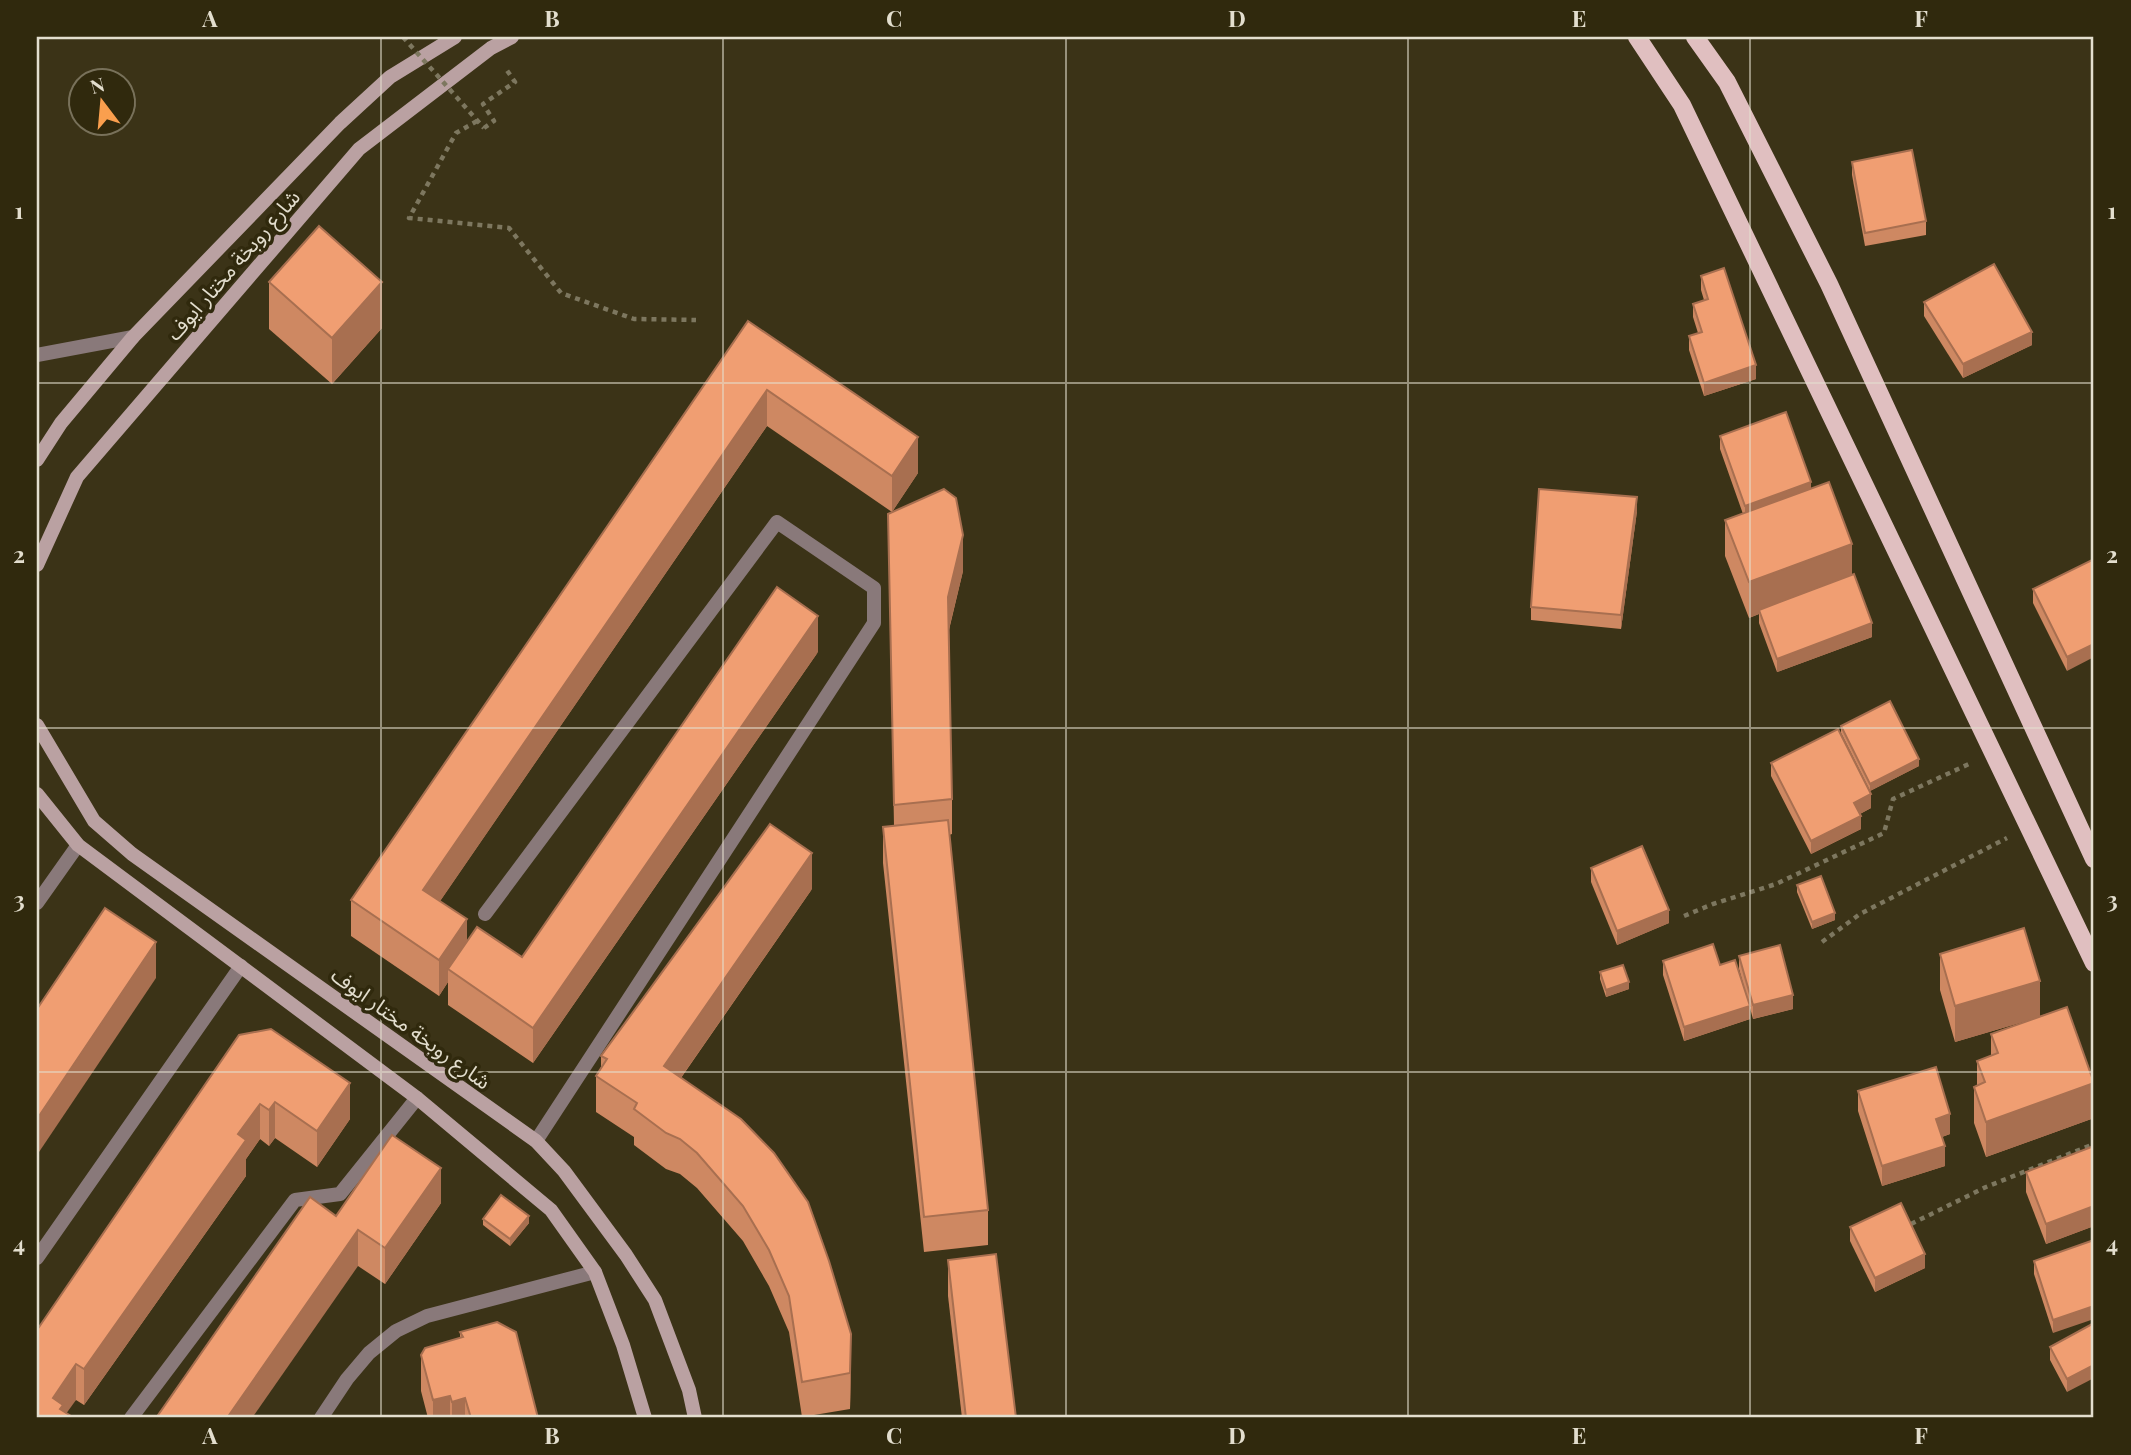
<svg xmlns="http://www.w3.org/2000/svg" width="2131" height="1455" font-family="'Playfair Display','Noto Sans Arabic',serif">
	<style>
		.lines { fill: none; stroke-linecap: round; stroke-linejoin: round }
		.path { stroke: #7d775f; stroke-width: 4.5; stroke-dasharray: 5 5; stroke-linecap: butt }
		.street { stroke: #89797a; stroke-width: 14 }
		.secondary { stroke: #baa1a2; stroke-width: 14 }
		.primary { stroke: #e0bfc0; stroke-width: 18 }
		.path-bridge { stroke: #7d775f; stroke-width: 4.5; stroke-dasharray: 5 5; stroke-linecap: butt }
		.wall { fill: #ce8862 }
		.shaded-wall { fill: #a86f50 }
		.building { fill: #f09e72; stroke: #a86f50; stroke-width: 2 }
		.grid { fill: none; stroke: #e3dece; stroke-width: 2; stroke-opacity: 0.55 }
		.labels { text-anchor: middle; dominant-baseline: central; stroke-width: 7; stroke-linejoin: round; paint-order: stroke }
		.street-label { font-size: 21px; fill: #e3dece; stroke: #30290d }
		.neatline { fill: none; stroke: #e3dece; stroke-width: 2.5 }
		.grid-label { font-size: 23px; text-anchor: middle; font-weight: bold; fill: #e3dece }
	</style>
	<rect width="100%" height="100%" fill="#3b3317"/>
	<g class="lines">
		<g class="path">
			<path d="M 477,121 L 456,133 L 409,218 L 509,228 L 561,293 L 634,319 L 696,320"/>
			<path d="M 484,128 L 494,121 L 483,104 L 515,82 L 506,69"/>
			<path d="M 1684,916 L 1713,904 L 1776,884 L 1884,833 L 1893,799 L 1969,764"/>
			<path d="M 1822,942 L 1860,914 L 2007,838"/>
			<path d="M 1911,1224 L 1986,1187 L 2094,1144"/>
		</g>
		<g class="street">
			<path d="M 37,355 L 133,337"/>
			<path d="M 37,903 L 78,845"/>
			<path d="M 485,914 L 777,522 L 874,588 L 874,623 L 536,1141"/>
			<path d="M 37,1258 L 241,966"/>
			<path d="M 131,1418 L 295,1200 L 340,1194 L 417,1098"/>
			<path d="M 321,1418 L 347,1379 L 369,1353 L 396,1331 L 427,1316 L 595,1272"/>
		</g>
		<g class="secondary">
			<path d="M 37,460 L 61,423 L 133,337 L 340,123 L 390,77 L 455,37"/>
			<path d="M 37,565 L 77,477 L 359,149 L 491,48 L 512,37"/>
			<path d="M 37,725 L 94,821 L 132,854 L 536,1141 L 564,1171 L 626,1255 L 655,1300 L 689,1390 L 695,1418"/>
			<path d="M 37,794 L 78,845 L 417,1098 L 551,1210 L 595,1272 L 623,1345 L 645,1418"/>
		</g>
		<g class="primary">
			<path d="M 1637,37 L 1682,105 L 2094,963"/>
			<path d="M 1695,37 L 1727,82 L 1829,284 L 2094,859"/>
		</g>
		<path class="path-bridge" d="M 403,37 L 484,128"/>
	</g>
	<g class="wall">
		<path d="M 1852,162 L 1926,221 L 1926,235 L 1865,246 L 1852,175 Z"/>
		<path d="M 1701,276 L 1756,379 L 1704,396 L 1689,350 L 1689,336 L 1698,333 L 1693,317 L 1693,304 L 1704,300 L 1701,290 Z"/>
		<path d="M 269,282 L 382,328 L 332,384 L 269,329 Z"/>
		<path d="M 1924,302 L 2032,345 L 1963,378 L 1924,316 Z"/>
		<path d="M 748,321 L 918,473 L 892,512 L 767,426 L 440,901 L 467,942 L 522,957 L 818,652 L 533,1063 L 448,1005 L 448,982 L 439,996 L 351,936 L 351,900 Z"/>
		<path d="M 1720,436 L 1811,488 L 1852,575 L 1872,637 L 1777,672 L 1759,623 L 1759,614 L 1749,618 L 1725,556 L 1725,520 L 1743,514 L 1720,449 Z"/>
		<path d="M 1637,511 L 1621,629 L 1531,620 L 1531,607 Z"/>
		<path d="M 888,514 L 963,571 L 949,630 L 952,799 L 952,834 L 949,835 L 988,1210 L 988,1245 L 924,1252 L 883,863 L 883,827 L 894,826 Z"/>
		<path d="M 2094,559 L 2067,671 L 2033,603 L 2033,589 Z"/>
		<path d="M 1841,726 L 1919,766 L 1870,791 L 1841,733 Z"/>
		<path d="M 1771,763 L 1871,808 L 1860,814 L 1861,829 L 1811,854 L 1771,776 Z"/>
		<path d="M 1591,868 L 1669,923 L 1617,945 L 1591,882 Z"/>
		<path d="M 1797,885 L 1835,920 L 1812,929 L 1797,892 Z"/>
		<path d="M 812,889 L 681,1078 L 851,1370 L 850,1409 L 802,1417 L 789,1332 L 769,1286 L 743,1241 L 697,1188 L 680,1174 L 666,1169 L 634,1145 L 634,1137 L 596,1112 L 596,1076 L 601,1067 L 601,1056 Z"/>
		<path d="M 2024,928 L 2040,981 L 2040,1016 L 2067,1007 L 2094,1082 L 2094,1118 L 1986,1157 L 1974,1123 L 1974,1087 L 1977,1086 L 1977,1061 L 1991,1056 L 1991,1034 L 2033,1019 L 1955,1042 L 1940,990 L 1940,954 Z"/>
		<path d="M 1739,956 L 1793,1009 L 1753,1019 L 1750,1008 L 1750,1019 L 1684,1041 L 1663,975 L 1663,961 L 1720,965 L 1746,994 L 1739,969 Z"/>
		<path d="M 1600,972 L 1629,989 L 1606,997 L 1600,979 Z"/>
		<path d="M 239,1035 L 350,1119 L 317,1167 L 275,1138 L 269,1146 L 260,1139 L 246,1159 L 246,1176 L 84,1405 L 76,1400 L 37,1418 Z"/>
		<path d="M 1858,1091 L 1950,1134 L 1942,1137 L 1945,1166 L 1882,1186 L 1858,1111 Z"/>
		<path d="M 2094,1146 L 2094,1226 L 2046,1244 L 2026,1192 L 2026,1172 Z"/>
		<path d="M 441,1203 L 385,1284 L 358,1266 L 336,1216 Z"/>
		<path d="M 483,1219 L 529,1223 L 510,1246 L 483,1225 Z"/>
		<path d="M 1850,1227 L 1925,1268 L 1875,1292 L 1850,1241 Z"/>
		<path d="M 2094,1240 L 2053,1333 L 2034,1274 L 2034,1261 Z"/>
		<path d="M 948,1260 L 1016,1418 L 962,1418 L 948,1296 Z"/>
		<path d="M 2094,1323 L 2067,1392 L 2050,1360 L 2050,1347 Z"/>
		<path d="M 460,1332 L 538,1418 L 428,1418 L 421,1391 L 421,1355 L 460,1338 Z"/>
	</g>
	<g class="shaded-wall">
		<path d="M 382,282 L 382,328 L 332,384 L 332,338 Z"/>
		<path d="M 2032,332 L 2032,345 L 1963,378 L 1963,364 Z"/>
		<path d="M 1756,365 L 1756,379 L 1704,396 L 1704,383 Z"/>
		<path d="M 767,390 L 767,426 L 423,926 L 423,890 Z"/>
		<path d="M 918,437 L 918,473 L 892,512 L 892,476 Z"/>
		<path d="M 1811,482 L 1811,496 L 1745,520 L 1745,506 Z"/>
		<path d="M 1637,497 L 1637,511 L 1621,629 L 1621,615 Z"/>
		<path d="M 963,535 L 963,571 L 948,633 L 948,597 Z"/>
		<path d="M 1852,544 L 1852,579 L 1759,610 L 1759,614 L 1749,618 L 1749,582 Z"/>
		<path d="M 818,616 L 818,652 L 533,1063 L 533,1028 Z"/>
		<path d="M 1872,623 L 1872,637 L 1777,672 L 1777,659 Z"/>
		<path d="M 2094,644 L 2094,657 L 2067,671 L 2067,657 Z"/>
		<path d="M 1919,759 L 1919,766 L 1870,791 L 1870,784 Z"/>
		<path d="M 1871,794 L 1871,808 L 1854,817 L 1854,803 Z"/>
		<path d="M 1861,816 L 1861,829 L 1811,854 L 1811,841 Z"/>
		<path d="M 812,853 L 812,889 L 664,1102 L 664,1066 Z"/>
		<path d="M 1669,910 L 1669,923 L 1617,945 L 1617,931 Z"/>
		<path d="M 1835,913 L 1835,920 L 1812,929 L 1812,922 Z"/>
		<path d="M 467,919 L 467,955 L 448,969 L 448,982 L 439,996 L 439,960 Z"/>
		<path d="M 156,942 L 156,978 L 37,1155 L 37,1119 Z"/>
		<path d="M 2040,981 L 2040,1017 L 1955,1042 L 1955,1006 Z"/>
		<path d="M 1629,982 L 1629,989 L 1606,997 L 1606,990 Z"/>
		<path d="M 1793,995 L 1793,1009 L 1753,1019 L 1753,1005 Z"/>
		<path d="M 1750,1006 L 1750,1019 L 1684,1041 L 1684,1027 Z"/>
		<path d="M 350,1083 L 350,1119 L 317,1167 L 317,1131 Z"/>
		<path d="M 2094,1083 L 2094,1118 L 1986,1157 L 1986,1122 Z"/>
		<path d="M 275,1102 L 275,1138 L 269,1146 L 269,1110 Z"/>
		<path d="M 260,1104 L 260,1139 L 246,1159 L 246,1176 L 84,1405 L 84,1369 L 238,1134 Z"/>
		<path d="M 1950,1114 L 1950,1134 L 1936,1139 L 1936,1119 Z"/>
		<path d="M 1945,1146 L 1945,1166 L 1882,1186 L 1882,1166 Z"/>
		<path d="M 441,1168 L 441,1203 L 385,1284 L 385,1248 Z"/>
		<path d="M 2094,1206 L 2094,1226 L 2046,1244 L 2046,1224 Z"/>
		<path d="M 529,1216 L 529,1223 L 510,1246 L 510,1239 Z"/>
		<path d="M 358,1230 L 358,1266 L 252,1418 L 227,1418 Z"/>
		<path d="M 1925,1254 L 1925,1268 L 1875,1292 L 1875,1278 Z"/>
		<path d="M 2094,1306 L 2094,1319 L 2053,1333 L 2053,1320 Z"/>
		<path d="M 851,1334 L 851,1370 L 850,1409 L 850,1373 Z"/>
		<path d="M 76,1364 L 76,1400 L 63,1418 L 53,1398 Z"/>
		<path d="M 2094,1365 L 2094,1378 L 2067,1392 L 2067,1379 Z"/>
		<path d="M 450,1396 L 450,1418 L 433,1418 L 433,1400 Z"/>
		<path d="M 465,1398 L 465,1418 L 452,1418 L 452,1402 Z"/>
	</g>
	<g class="building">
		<path d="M 1912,150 L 1926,221 L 1865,233 L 1852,162 Z"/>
		<path d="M 319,226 L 382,282 L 332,338 L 269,282 Z"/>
		<path d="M 1994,264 L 2032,332 L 1963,364 L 1924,302 Z"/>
		<path d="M 1724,268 L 1756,365 L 1704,383 L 1689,336 L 1702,332 L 1693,304 L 1708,299 L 1701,276 Z"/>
		<path d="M 748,321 L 918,437 L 892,476 L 767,390 L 423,890 L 467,919 L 439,960 L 351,900 Z"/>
		<path d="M 1786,412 L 1811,482 L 1745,506 L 1720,436 Z"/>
		<path d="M 1829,482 L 1852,544 L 1749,582 L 1725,520 Z"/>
		<path d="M 944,489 L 956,498 L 963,535 L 948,597 L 952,799 L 894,805 L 888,514 Z"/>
		<path d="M 1539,489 L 1637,497 L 1621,615 L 1531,607 Z"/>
		<path d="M 2094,559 L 2094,644 L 2067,657 L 2033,589 Z"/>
		<path d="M 1854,574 L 1872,623 L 1777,659 L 1759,610 Z"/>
		<path d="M 777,587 L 818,616 L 533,1028 L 448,969 L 477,927 L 522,957 Z"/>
		<path d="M 1890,701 L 1919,759 L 1870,784 L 1841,726 Z"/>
		<path d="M 1838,729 L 1871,794 L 1854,803 L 1861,816 L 1811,841 L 1771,763 Z"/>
		<path d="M 948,820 L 988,1210 L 924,1217 L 883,827 Z"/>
		<path d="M 770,824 L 812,853 L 664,1066 L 741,1119 L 774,1153 L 808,1202 L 829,1261 L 851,1334 L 850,1373 L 802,1382 L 789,1296 L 769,1250 L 743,1206 L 697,1153 L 680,1139 L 666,1133 L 634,1109 L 637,1103 L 596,1076 L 607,1059 L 601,1056 Z"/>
		<path d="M 1642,846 L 1669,910 L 1617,931 L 1591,868 Z"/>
		<path d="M 1821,876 L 1835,913 L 1812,922 L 1797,885 Z"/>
		<path d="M 105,908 L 156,942 L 37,1119 L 37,1009 Z"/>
		<path d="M 2024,928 L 2040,981 L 1955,1006 L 1940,954 Z"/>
		<path d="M 1713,944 L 1720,965 L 1735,960 L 1750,1006 L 1684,1027 L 1663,961 Z"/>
		<path d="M 1780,945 L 1793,995 L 1753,1005 L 1739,956 Z"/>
		<path d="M 1623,965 L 1629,982 L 1606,990 L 1600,972 Z"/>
		<path d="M 2067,1007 L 2094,1083 L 1986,1122 L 1974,1087 L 1985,1082 L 1977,1061 L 1998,1053 L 1991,1034 Z"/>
		<path d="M 271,1029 L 350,1083 L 317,1131 L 275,1102 L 269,1110 L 260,1104 L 238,1134 L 246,1140 L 84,1369 L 76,1364 L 53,1398 L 63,1405 L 60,1409 L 74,1418 L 37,1418 L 37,1330 L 239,1035 Z"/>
		<path d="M 1936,1067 L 1950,1114 L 1936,1119 L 1945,1146 L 1882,1166 L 1858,1091 Z"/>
		<path d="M 392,1135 L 441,1168 L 385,1248 L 358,1230 L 227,1418 L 156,1418 L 310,1197 L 336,1216 Z"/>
		<path d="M 2094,1146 L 2094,1206 L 2046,1224 L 2026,1172 Z"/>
		<path d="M 501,1195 L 529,1216 L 510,1239 L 483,1219 Z"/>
		<path d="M 1901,1203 L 1925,1254 L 1875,1278 L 1850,1227 Z"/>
		<path d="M 2094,1240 L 2094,1306 L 2053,1320 L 2034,1261 Z"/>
		<path d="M 996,1254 L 1016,1418 L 966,1418 L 948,1260 Z"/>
		<path d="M 497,1322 L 516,1332 L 538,1418 L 471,1418 L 465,1398 L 452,1402 L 450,1396 L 433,1400 L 421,1355 L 425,1348 L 463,1337 L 460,1332 Z"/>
		<path d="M 2094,1323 L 2094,1365 L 2067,1379 L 2050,1347 Z"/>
	</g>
	<path class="grid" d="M 381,37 L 381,1418M 723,37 L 723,1418M 1066,37 L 1066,1418M 1408,37 L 1408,1418M 1750,37 L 1750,1418M 37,383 L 2094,383M 37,728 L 2094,728M 37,1072 L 2094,1072"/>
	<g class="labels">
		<g class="street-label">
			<text transform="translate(232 264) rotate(-49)">شارع روبخة مختار ايوف</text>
			<text transform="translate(412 1027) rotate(36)">شارع روبخة مختار ايوف</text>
		</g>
	</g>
	<rect width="2131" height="1455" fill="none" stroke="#30290d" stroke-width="77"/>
	<g transform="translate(102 102) rotate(344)"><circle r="33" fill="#30290d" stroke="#78715a" stroke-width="2"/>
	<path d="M0-5L12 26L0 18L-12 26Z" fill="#fa9f4e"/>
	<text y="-10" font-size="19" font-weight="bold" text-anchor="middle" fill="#e3dece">N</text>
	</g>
	<rect x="38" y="38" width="2054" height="1378" class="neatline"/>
	<g class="grid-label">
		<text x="210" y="27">A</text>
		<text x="552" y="27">B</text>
		<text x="894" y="27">C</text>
		<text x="1237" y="27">D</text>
		<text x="1579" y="27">E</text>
		<text x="1921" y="27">F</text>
		<text x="19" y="219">1</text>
		<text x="2112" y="219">1</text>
		<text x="19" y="563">2</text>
		<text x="2112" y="563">2</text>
		<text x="19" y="908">3</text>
		<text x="2112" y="908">3</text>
		<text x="19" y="1252">4</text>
		<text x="2112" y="1252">4</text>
		<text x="210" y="1444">A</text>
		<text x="552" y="1444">B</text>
		<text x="894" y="1444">C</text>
		<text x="1237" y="1444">D</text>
		<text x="1579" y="1444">E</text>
		<text x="1921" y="1444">F</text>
	</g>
</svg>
